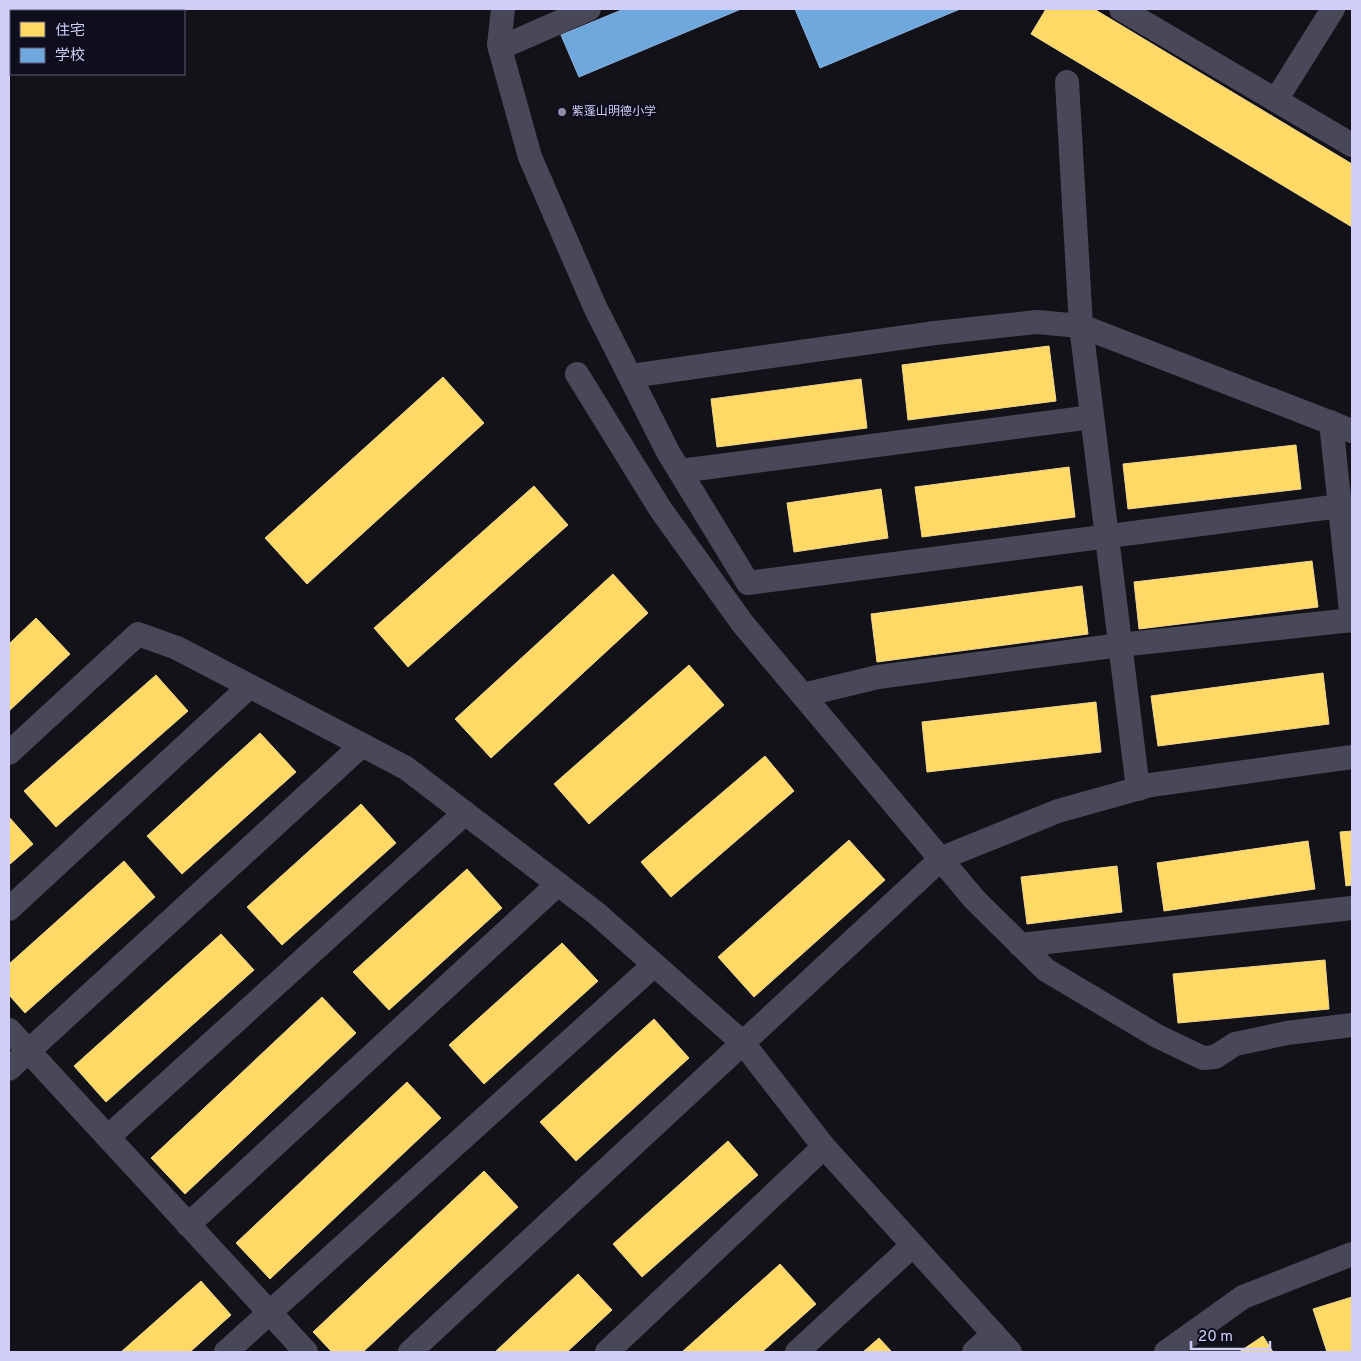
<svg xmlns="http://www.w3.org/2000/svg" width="1361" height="1361" font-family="Overpass,'Noto Sans SC',sans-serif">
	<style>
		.homes { fill: #ffd966; stroke: #f1d692 }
		.schools { fill: #6fa8dc; stroke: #8cb4e5 }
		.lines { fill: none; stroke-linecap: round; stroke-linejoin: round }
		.street { stroke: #484859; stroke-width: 24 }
		.poi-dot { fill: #8d8daa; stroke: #0f0e1c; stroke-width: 2 }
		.labels { text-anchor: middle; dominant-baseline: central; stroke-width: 5; stroke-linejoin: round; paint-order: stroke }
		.poi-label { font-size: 12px; fill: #cfcff9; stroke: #0f0e1c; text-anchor: start }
	</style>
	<rect width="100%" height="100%" fill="#121218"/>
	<g class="homes">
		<path d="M 1046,9 L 1094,9 L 1352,164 L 1352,227 L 1031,34 Z"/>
		<path d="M 1049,346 L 1056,401 L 908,420 L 902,365 Z"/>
		<path d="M 443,377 L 484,423 L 307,584 L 265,538 Z"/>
		<path d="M 861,379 L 867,428 L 717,447 L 711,399 Z"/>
		<path d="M 1296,445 L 1301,489 L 1128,509 L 1123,464 Z"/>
		<path d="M 1069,467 L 1075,517 L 922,537 L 915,487 Z"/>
		<path d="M 534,486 L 568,525 L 408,667 L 374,628 Z"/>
		<path d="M 881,489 L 888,538 L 794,552 L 787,503 Z"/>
		<path d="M 1312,561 L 1318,607 L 1139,629 L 1134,582 Z"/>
		<path d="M 613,574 L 648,613 L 491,758 L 455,719 Z"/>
		<path d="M 1082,586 L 1088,634 L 877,662 L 871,614 Z"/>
		<path d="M 36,618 L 70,654 L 9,711 L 9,644 Z"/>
		<path d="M 689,665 L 724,705 L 589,824 L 554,784 Z"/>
		<path d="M 1323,673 L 1329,724 L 1158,746 L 1151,696 Z"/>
		<path d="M 156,675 L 188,711 L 56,827 L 24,791 Z"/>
		<path d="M 1096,702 L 1101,752 L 927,772 L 922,722 Z"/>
		<path d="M 260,733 L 296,772 L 182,874 L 147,836 Z"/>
		<path d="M 765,756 L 794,791 L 671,897 L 641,862 Z"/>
		<path d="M 361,804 L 396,843 L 282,945 L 247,907 Z"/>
		<path d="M 9,817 L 33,844 L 9,865 Z"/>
		<path d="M 1352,831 L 1352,885 L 1346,886 L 1340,832 Z"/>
		<path d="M 849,840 L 885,880 L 754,997 L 718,957 Z"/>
		<path d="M 1308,841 L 1315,889 L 1164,911 L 1157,863 Z"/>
		<path d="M 124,861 L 155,897 L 25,1013 L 9,995 L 9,964 Z"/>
		<path d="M 1117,866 L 1122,912 L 1027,924 L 1021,877 Z"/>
		<path d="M 467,869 L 502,908 L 389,1010 L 353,972 Z"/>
		<path d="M 221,934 L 254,970 L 106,1102 L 74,1066 Z"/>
		<path d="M 562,943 L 598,981 L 484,1084 L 449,1045 Z"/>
		<path d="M 1325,960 L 1329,1009 L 1178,1023 L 1173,974 Z"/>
		<path d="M 322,997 L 356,1033 L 185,1194 L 151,1158 Z"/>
		<path d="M 654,1019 L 689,1058 L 576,1161 L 540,1122 Z"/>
		<path d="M 407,1082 L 441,1118 L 270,1279 L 236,1243 Z"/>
		<path d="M 728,1141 L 758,1175 L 642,1277 L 613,1244 Z"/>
		<path d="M 484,1171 L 518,1207 L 363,1352 L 332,1352 L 313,1332 Z"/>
		<path d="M 780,1264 L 816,1304 L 762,1352 L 682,1352 Z"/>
		<path d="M 578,1274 L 612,1310 L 567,1352 L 495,1352 Z"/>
		<path d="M 201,1281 L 231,1315 L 190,1352 L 121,1352 Z"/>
		<path d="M 1352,1297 L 1352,1352 L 1327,1352 L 1313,1309 Z"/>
		<path d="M 1263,1336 L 1273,1352 L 1239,1352 Z"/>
		<path d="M 879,1338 L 892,1352 L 863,1352 Z"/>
	</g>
	<g class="schools">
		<path d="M 624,9 L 741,9 L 579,77 L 561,35 Z"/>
		<path d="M 795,9 L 960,9 L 820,68 Z"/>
	</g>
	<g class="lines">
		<g class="street">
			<path d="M 503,9 L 499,45 L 530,157 L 595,307 L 668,452 L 748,583 L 1340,506"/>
			<path d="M 1121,9 L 1352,145"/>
			<path d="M 500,48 L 589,9"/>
			<path d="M 1067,82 L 1081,326 L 1138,789"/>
			<path d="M 1276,100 L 1333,9"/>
			<path d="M 577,374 L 661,510 L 743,624 L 975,900 L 1046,970 L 1157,1036 L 1203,1058 L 1215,1057 L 1235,1044 L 1287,1033 L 1352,1025"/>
			<path d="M 631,376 L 935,333 L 1037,322 L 1081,326 L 1352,431"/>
			<path d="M 1331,422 L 1352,621"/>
			<path d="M 680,471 L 1092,417"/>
			<path d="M 803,695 L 878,677 L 1120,645 L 1352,620"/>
			<path d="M 9,753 L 138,634 L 177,648 L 406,768 L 596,913 L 743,1043 L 824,1147 L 1010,1352"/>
			<path d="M 9,909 L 250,686"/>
			<path d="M 1020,945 L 1352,908"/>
			<path d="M 9,1030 L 306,1352"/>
			<path d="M 9,1069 L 362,745"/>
			<path d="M 108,1137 L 465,813"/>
			<path d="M 188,1225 L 558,884"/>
			<path d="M 226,1352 L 654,965"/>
			<path d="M 410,1352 L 942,858 L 1058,811 L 1151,785 L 1352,757"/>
			<path d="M 607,1352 L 824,1147"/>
			<path d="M 797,1352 L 912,1246"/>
			<path d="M 974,1352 L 994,1334"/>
			<path d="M 1166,1352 L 1243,1297 L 1352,1254"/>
		</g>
	</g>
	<circle class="poi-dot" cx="562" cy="112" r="5"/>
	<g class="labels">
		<g class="poi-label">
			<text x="572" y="112">紫蓬山明德小学</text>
		</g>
	</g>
	<rect width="1361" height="1361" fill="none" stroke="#cfcff9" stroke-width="20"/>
	<rect x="10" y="10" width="175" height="65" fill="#0f0e1c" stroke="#5c5b74"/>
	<rect x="20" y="22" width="25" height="15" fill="#ffd966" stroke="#5c5b74"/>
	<text x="55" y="35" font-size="15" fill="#cfcff9">住宅</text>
	<rect x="20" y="48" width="25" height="15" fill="#6fa8dc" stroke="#5c5b74"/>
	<text x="55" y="60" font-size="15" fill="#cfcff9">学校</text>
	<path d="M1191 1341v8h79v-8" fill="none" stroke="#cfcff9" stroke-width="2.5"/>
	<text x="1198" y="1341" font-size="15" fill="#cfcff9" stroke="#0f0e1c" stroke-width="4" paint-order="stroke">20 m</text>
</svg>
